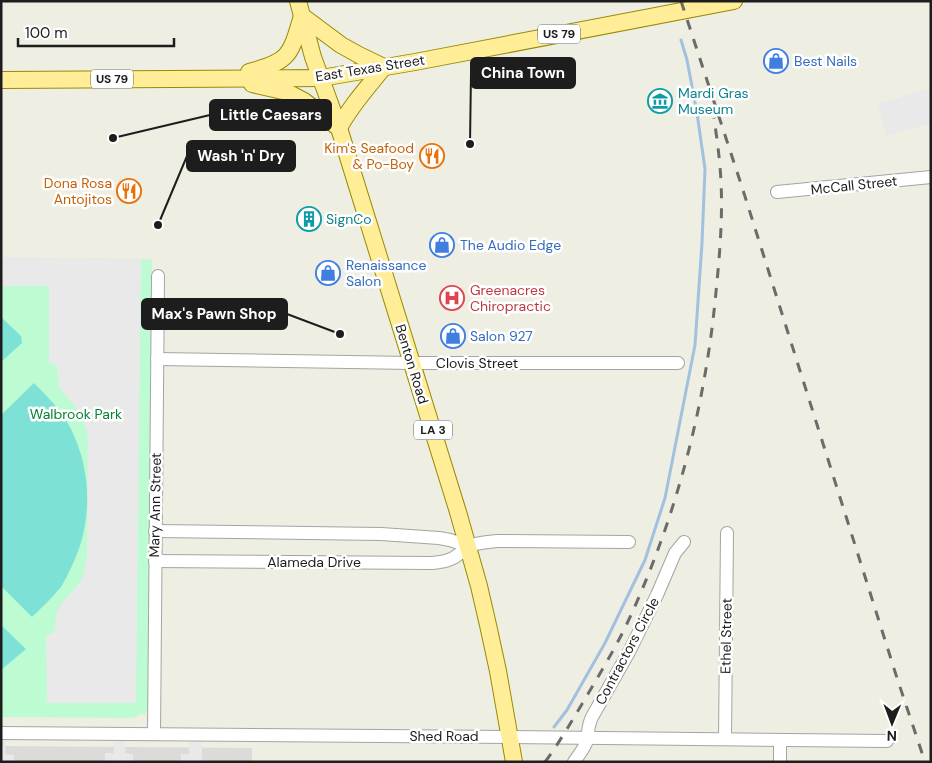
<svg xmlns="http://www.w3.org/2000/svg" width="932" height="763" font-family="'DM Sans',sans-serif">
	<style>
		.residential { fill: #dcdbda }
		.park { fill: #bdfcd2 }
		.pitch { fill: #7de2d5 }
		.parking { fill: #e9e9e9 }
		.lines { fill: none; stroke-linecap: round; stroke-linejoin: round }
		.stream { stroke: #a1c1df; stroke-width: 3 }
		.minor-casing { stroke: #a4a4a4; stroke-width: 14 }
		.major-casing { stroke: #978b00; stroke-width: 18 }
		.minor { stroke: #fff; stroke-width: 12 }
		.major { stroke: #ffed98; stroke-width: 16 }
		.rail { stroke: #6b6b6b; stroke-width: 3; stroke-dasharray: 10 10; stroke-linecap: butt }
		.labels { text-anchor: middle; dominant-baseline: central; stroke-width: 5; stroke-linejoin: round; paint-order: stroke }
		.shield { fill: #fff; stroke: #616161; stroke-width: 1 }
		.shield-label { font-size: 12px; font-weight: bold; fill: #1d1d1d }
		.shop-label { font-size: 14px; fill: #366cbe; stroke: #fff; text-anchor: start }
		.street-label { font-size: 14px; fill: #1d1d1d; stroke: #fff }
		.culture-label { font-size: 14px; fill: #0d838f; stroke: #fff; text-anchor: start }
		.food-label { font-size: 14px; fill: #c56008; stroke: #fff; text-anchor: end }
		.health-label { font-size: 14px; fill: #be3a42; stroke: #fff; text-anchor: start }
		.park-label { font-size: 14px; fill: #068130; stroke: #fff }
		.leader { fill: none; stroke: #1d1d1d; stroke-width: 2 }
		.callout-dot { fill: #1d1d1d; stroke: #fff; stroke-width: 2 }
		.callout { fill: #1d1d1d; stroke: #1d1d1d; stroke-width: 2 }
		.callout-label { font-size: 15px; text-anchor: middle; font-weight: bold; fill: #fff }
	</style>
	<rect width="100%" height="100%" fill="#efeee3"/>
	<path class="residential" d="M 1,746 L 252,748 L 252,762 L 1,762 Z"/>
	<path class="park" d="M 1,257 L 141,259 L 152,260 L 148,709 L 144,716 L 142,713 L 138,716 L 132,718 L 1,717 Z"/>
	<g class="pitch">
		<path d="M 1,317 L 21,336 L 22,343 L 1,362 Z"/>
		<path d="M 34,383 C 47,396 61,410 70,427 C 93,472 93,525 70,570 C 67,576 64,582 61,587 C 52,598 42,607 32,617 L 1,586 L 1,415 Z"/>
		<path d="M 1,625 L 26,649 L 1,670 Z"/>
	</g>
	<g class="parking">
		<path d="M 931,88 L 931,123 L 887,136 L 877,104 Z"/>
		<path d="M 1,257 L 141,259 L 136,703 L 47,703 L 46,635 L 53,633 L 55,630 L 56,614 L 61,604 L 81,581 L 84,573 L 87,559 L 88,443 L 87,431 L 80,413 L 62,391 L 59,385 L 57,366 L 54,363 L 49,363 L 49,286 L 1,286 Z"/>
		<path d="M 1,733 L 6,734 L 5,754 L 14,755 L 14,762 L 1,762 Z"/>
		<path d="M 113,734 L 126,734 L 125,753 L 133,754 L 133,762 L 105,762 L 105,753 L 114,753 Z"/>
		<path d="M 189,735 L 202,735 L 202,762 L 181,762 L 181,754 L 189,754 Z"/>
	</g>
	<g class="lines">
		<path class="stream" d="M 554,727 L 567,710 L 605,643 L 645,560 L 665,498 L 695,345 L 702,243 L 705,169 L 697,113 L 687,60 L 681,40"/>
		<defs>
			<g id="minor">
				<path d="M 777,192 L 931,177"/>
				<path d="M 157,359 L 412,363 L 678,363"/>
				<path d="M 155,531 L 381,534 L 439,538 L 450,540 L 468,546"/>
				<path d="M 155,561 L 432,563 C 442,562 451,561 459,554 C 462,552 465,548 468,546 C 476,543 489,542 497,541 L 629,542"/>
				<path d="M 1,733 L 510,737 L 887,741"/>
				<path d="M 154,734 L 158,276"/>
				<path d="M 725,739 L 727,533"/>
				<path d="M 574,762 C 578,756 583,750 586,743 C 589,734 587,727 592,717 L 629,652 L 657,595 L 675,553 L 684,542"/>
				<path d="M 780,762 L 780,740"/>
			</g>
			<g id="major">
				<path d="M 298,1 L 313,57 L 339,128 L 458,512 L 479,586 L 488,625 L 498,671 L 514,762"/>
				<path d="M 302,16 L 341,45 L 359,55 L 384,67"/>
				<path d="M 249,72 C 291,61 290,55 302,16"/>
				<path d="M 1,80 L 321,78 L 415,62 L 734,1"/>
				<path d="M 252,84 L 287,92 L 304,101 L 339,128"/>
				<path d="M 339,128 C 351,105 368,87 384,67"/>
			</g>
		</defs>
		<use href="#minor" class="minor-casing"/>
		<use href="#major" class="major-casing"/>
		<use href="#minor" class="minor"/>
		<use href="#major" class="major"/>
		<g class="rail">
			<path d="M 681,1 L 742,187 L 897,678 L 925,762"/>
			<path d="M 545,762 C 559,743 570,724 582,704 C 599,675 617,646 631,615 C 676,516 704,410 715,302 C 719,262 723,222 721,182 C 720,160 717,139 714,118"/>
		</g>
	</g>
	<defs>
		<symbol id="shop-ring" viewBox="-11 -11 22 22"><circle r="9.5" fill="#fff" stroke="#3f7fe0" stroke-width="1.5"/><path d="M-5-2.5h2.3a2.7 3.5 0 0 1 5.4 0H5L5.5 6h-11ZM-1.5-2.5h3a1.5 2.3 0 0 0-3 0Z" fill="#3f7fe0"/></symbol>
		<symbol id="museum-ring" viewBox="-11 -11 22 22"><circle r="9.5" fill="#fff" stroke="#0f9aa8" stroke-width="1.5"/><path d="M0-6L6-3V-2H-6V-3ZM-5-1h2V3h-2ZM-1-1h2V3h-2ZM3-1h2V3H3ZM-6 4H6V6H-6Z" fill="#0f9aa8"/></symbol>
		<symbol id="restaurant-ring" viewBox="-11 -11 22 22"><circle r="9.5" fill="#fff" stroke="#e8710a" stroke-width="1.5"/><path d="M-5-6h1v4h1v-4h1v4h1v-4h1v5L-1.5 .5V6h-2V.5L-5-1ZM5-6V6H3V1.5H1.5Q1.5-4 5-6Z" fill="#e8710a"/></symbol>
		<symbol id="building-ring" viewBox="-11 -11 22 22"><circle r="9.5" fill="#fff" stroke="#0f9aa8" stroke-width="1.5"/><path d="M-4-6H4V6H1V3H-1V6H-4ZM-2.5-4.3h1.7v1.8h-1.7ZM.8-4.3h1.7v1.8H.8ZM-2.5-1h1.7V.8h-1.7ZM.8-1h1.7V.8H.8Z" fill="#0f9aa8"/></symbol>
		<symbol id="hospital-ring" viewBox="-11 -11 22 22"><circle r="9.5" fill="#fff" stroke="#e0444e" stroke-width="1.5"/><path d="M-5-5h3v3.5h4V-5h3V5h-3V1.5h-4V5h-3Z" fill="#e0444e"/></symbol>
	</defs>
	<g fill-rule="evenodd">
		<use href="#shop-ring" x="762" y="47" width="28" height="28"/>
		<use href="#museum-ring" x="646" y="87" width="28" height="28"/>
		<use href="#restaurant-ring" x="418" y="142" width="28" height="28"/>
		<use href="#restaurant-ring" x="115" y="177" width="28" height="28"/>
		<use href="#building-ring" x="295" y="205" width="28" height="28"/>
		<use href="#shop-ring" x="428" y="231" width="28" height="28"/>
		<use href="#shop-ring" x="314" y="259" width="28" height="28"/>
		<use href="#hospital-ring" x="438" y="284" width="28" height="28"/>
		<use href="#shop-ring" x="439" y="322" width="28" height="28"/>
	</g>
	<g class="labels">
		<g class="shield">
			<rect x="538" y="24.5" width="42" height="19" rx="4"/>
			<rect x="91" y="69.5" width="42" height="19" rx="4"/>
			<rect x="414" y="420.5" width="38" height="19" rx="4"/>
		</g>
		<g class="shield-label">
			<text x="559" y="34">US 79</text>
			<text x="112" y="79">US 79</text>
			<text x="433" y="430">LA 3</text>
		</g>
		<g class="shop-label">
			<text x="794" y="61">Best Nails</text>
			<text x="460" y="245">The Audio Edge</text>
			<text x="346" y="265">Renaissance<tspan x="346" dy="16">Salon</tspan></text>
			<text x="470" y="336">Salon 927</text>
		</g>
		<g class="street-label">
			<text transform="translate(370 68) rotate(-9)">East Texas Street</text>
			<text transform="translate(854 185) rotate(-6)">McCall Street</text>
			<text x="477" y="363">Clovis Street</text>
			<text transform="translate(412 364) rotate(73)">Benton Road</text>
			<text transform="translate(155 505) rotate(-89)">Mary Ann Street</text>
			<text x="314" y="562">Alameda Drive</text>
			<text transform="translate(726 636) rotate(-89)">Ethel Street</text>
			<text transform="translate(627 651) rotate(-62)">Contractors Circle</text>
			<text x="444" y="736">Shed Road</text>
		</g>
		<g class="culture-label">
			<text x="678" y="93">Mardi Gras<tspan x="678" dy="16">Museum</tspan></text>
			<text x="326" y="219">SignCo</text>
		</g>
		<g class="food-label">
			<text x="414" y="148">Kim's Seafood<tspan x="414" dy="16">&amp; Po-Boy</tspan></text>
			<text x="112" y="183">Dona Rosa<tspan x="112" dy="16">Antojitos</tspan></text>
		</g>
		<g class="health-label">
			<text x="470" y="290">Greenacres<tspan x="470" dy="16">Chiropractic</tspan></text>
		</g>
		<g class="park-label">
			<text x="76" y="414">Walbrook Park</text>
		</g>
	</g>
	<path class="leader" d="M470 144L471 73M113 138L210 115M158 225L187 156M340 334L287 314"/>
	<g class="callout-dot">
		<circle cx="470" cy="144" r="5"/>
		<circle cx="113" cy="138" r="5"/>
		<circle cx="158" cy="225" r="5"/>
		<circle cx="340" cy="334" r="5"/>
	</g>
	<g class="callout">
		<rect x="471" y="58" width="104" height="30" rx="5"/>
		<rect x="210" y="100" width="121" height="30" rx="5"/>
		<rect x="187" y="141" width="108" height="30" rx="5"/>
		<rect x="142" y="299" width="145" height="30" rx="5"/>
	</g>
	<g class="callout-label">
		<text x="523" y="78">China Town</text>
		<text x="271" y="120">Little Caesars</text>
		<text x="241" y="161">Wash 'n' Dry</text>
		<text x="214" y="319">Max's Pawn Shop</text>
	</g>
	<rect width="932" height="763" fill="none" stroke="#1d1d1d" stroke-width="5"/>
	<g transform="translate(892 723) rotate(181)" stroke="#ffffff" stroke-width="4" paint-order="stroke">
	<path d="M0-4L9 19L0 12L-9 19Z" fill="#1d1d1d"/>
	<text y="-8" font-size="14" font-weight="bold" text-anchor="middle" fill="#1d1d1d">N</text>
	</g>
	<path d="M18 38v8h156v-8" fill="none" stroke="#1d1d1d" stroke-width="2.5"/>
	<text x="25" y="38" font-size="15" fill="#1d1d1d" stroke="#ffffff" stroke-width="4" paint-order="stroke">100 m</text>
</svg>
